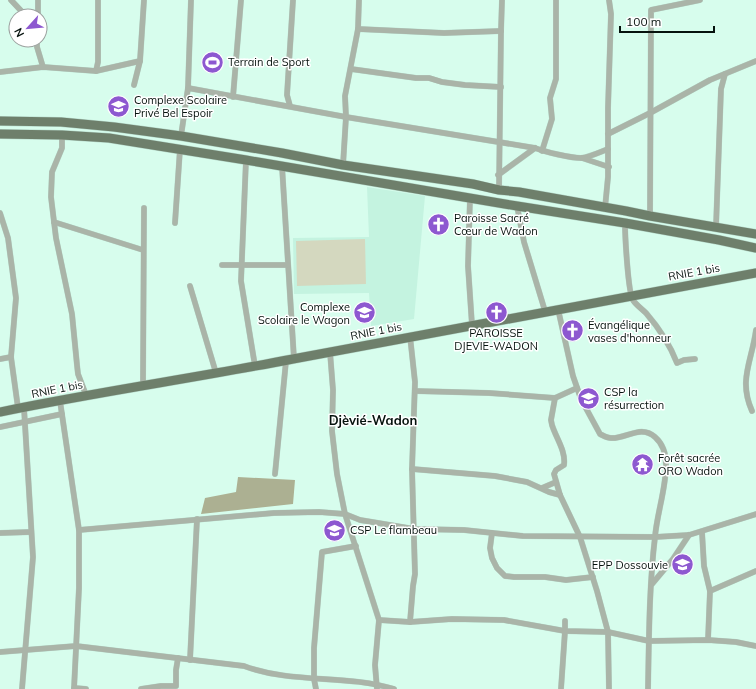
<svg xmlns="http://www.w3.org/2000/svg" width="756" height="689" font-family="Mulish,sans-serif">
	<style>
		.built { fill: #c4f3e0 }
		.green { fill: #d4d8bf }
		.forest { fill: #acb092 }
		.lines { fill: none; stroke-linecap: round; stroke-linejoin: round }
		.street-casing { stroke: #b5d7c9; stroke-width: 6 }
		.primary-casing { stroke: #b5d7c9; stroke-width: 10 }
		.street { stroke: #aab4a8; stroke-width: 5.5 }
		.primary { stroke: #6e7f6b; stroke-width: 9 }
		.labels { text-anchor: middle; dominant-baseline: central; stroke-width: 3; stroke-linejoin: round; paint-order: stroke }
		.poi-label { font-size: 11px; fill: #05120d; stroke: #fff; text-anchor: start }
		.street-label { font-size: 11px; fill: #05120d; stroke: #fff }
		.quarter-label { font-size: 13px; font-weight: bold; fill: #05120d; stroke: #fff }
	</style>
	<rect width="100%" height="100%" fill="#d7fded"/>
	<path class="built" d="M 367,187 L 425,196 L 414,319 L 371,326 L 369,293 L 294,294 L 293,238 L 369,237 Z"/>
	<path class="green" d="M 365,239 L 366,284 L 297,286 L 296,241 Z"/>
	<path class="forest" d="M 238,477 L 295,480 L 293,504 L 201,514 L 205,498 L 236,492 Z"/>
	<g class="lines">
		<defs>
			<g id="street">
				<path d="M 11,0 L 26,16"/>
				<path d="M 38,16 L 38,0"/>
				<path d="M 358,29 L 444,33 L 501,31"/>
				<path d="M 37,40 L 37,47 L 43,67"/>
				<path d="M 351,69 L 416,78 L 429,78 L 442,82 L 465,85 L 501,87"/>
				<path d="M 96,71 L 98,62 L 98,0"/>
				<path d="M 0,72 L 43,67 L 96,71 L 140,61"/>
				<path d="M 134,85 L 140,61 L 144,0"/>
				<path d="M 188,88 L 191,0"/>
				<path d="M 233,97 L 241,0"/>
				<path d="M 290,106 L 287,95 L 293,0"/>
				<path d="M 608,134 L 650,113 L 710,80 L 756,61"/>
				<path d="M 62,135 L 62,148 L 52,172 L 51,197 L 56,238 L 72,314 L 77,365 L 78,374 L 86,395"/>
				<path d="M 181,136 L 188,88 L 346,117 L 535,148 C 545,152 571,158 581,158 C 590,157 600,152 608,149"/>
				<path d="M 542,151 L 552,119 L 550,98 L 556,79 L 556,0"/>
				<path d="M 582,158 L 609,167"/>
				<path d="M 246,160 L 241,281 L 255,366"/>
				<path d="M 343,165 L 346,117 L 345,96 L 358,29 L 359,0"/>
				<path d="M 282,166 L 294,359"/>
				<path d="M 498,175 L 535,148"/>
				<path d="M 499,190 L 501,31 L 502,0"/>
				<path d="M 470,198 L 468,266 L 472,325"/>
				<path d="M 517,206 L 524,242 L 545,311"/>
				<path d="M 605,208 L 608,177 L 608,108 L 611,14 L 609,0"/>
				<path d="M 0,213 L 8,238 L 16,298 L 11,357 L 18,408"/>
				<path d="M 650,216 L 651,10 L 700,0"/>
				<path d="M 54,222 L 143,250"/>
				<path d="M 175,223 L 180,149"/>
				<path d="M 625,223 C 625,235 628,293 633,300 C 636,305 642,309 646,313 C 659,328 670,345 677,363 L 684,360 L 695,359"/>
				<path d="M 716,227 L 721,89 L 725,74"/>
				<path d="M 222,265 L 287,265"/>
				<path d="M 190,286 L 216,373"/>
				<path d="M 558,309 L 573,376 L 581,399 L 600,434 C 604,436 607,438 611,438 C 626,439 641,424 655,437 C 663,444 666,454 666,465 C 666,489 657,513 655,537 C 649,587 649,638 648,689"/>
				<path d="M 410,336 L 415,382 L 412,469 L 415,574 L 413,586 L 410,622"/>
				<path d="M 330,352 L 333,390 L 332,431 L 337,474 L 345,514 L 379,620 L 375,665 L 377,689"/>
				<path d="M 0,359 L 11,357"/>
				<path d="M 143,385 L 144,208"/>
				<path d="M 415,391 L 489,393 L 555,398 L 577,388"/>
				<path d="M 555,398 L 551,420 L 552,425 C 556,438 566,451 564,465 L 556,470 L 554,474 L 560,495 L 580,537 L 597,591 L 608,632 L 609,689"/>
				<path d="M 60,401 L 79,530 L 79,588 L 74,689"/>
				<path d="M 752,411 C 738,380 752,361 756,330"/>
				<path d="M 0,427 L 62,414"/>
				<path d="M 412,469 L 495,476 L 527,482 L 549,492 L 560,495"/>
				<path d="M 275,474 L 286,361"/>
				<path d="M 542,488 L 556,482"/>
				<path d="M 79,530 L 274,513 L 319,512 L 345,514 L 360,520 L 414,529 L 464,530 L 523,536 L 655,537 L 689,535 L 756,514"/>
				<path d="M 702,532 L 704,566 L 710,591 L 708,640"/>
				<path d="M 0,533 L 31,532"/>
				<path d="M 492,533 L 490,548 L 492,558 L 497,568 L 505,576 L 514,577 L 545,577 L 566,580 L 593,577"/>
				<path d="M 652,584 L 673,559 L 689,535"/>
				<path d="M 710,591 L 756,571"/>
				<path d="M 379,620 L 410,622 L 452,619 L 504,620 L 565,631 L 608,632 L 649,641 L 708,640 L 736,642 L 756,646"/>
				<path d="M 0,652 L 76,646 L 244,666 C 292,684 345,674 394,689"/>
				<path d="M 190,660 L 197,519"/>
				<path d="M 74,688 L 86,689"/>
				<path d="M 22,689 L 33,557 L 24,408"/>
				<path d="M 141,689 L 161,686 L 176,686 L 176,670 L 178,658"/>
				<path d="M 316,689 L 314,679 L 314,648 L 322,552 L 356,546"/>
				<path d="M 561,689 L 565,631 L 565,621"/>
			</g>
			<g id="primary">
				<path d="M 0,121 L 61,122 L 114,127 L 181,136 L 282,153 L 343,165 L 473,184 L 499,190 L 519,192 L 626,211 L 650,216 L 756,234"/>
				<path d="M 0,134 L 62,135 L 109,138 L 246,160 L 517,206 L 625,223 L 719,240 L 756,248"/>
				<path d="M 0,412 C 97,392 195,378 293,359 C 447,330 601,301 756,273"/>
			</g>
		</defs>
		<use href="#street" class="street-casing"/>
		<use href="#primary" class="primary-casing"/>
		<use href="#street" class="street"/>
		<use href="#primary" class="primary"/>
	</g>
	<defs>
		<symbol id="stadium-disc" viewBox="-11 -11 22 22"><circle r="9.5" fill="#8d58d0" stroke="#fff"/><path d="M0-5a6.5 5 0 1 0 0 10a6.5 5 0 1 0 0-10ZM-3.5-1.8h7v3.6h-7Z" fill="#fff"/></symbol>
		<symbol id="school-disc" viewBox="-11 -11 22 22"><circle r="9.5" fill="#8d58d0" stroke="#fff"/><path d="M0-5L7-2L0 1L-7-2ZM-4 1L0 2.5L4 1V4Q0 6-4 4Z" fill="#fff"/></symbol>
		<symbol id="church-disc" viewBox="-11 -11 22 22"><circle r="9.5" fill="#8d58d0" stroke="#fff"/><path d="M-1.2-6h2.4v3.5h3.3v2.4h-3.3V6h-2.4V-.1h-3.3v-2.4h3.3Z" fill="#fff"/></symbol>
		<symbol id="temple-disc" viewBox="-11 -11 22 22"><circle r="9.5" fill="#8d58d0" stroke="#fff"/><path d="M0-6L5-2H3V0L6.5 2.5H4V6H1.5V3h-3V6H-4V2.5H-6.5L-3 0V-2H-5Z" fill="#fff"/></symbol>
	</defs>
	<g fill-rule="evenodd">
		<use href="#stadium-disc" x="200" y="50" width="25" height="25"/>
		<use href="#school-disc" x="106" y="94" width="25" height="25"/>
		<use href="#church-disc" x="426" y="212" width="25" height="25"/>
		<use href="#school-disc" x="352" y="300" width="25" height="25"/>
		<use href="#church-disc" x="484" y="300" width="25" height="25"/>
		<use href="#church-disc" x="560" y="318" width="25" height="25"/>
		<use href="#school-disc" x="576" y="386" width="25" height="25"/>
		<use href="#temple-disc" x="630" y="452" width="25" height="25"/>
		<use href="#school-disc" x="322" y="518" width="25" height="25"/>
		<use href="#school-disc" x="670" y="552" width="25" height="25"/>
	</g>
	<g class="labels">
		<g class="poi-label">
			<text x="228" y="62">Terrain de Sport</text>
			<text x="134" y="100">Complexe Scolaire<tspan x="134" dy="13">Privé Bel Espoir</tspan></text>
			<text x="454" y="218">Paroisse Sacré<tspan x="454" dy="13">Cœur de Wadon</tspan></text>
			<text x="350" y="307" text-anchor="end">Complexe<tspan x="350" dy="13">Scolaire le Wagon</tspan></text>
			<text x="588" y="325">Évangélique<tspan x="588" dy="13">vases d'honneur</tspan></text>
			<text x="496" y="333" text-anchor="middle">PAROISSE<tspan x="496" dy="13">DJEVIE-WADON</tspan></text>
			<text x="604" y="392">CSP la<tspan x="604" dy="13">résurrection</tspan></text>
			<text x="658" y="458">Forêt sacrée<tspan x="658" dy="13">ORO Wadon</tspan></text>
			<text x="350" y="530">CSP Le flambeau</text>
			<text x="668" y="565" text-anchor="end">EPP Dossouvie</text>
		</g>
		<g class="street-label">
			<text transform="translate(694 272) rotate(-10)">RNIE 1 bis</text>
			<text transform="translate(376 331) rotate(-11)">RNIE 1 bis</text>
			<text transform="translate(57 389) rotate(-11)">RNIE 1 bis</text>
		</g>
		<g class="quarter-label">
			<text x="373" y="420">Djèvié-Wadon</text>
		</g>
	</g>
	<g transform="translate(28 28) rotate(243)"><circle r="19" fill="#ffffff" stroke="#9ba09e"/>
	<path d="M0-3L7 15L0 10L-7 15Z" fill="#8d58d0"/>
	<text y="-6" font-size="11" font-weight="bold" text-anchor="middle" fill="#05120d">N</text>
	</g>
	<path d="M620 26v6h94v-6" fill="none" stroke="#05120d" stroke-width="2"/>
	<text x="626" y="26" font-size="12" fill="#05120d" stroke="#ffffff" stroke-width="3" paint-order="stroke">100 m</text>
</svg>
